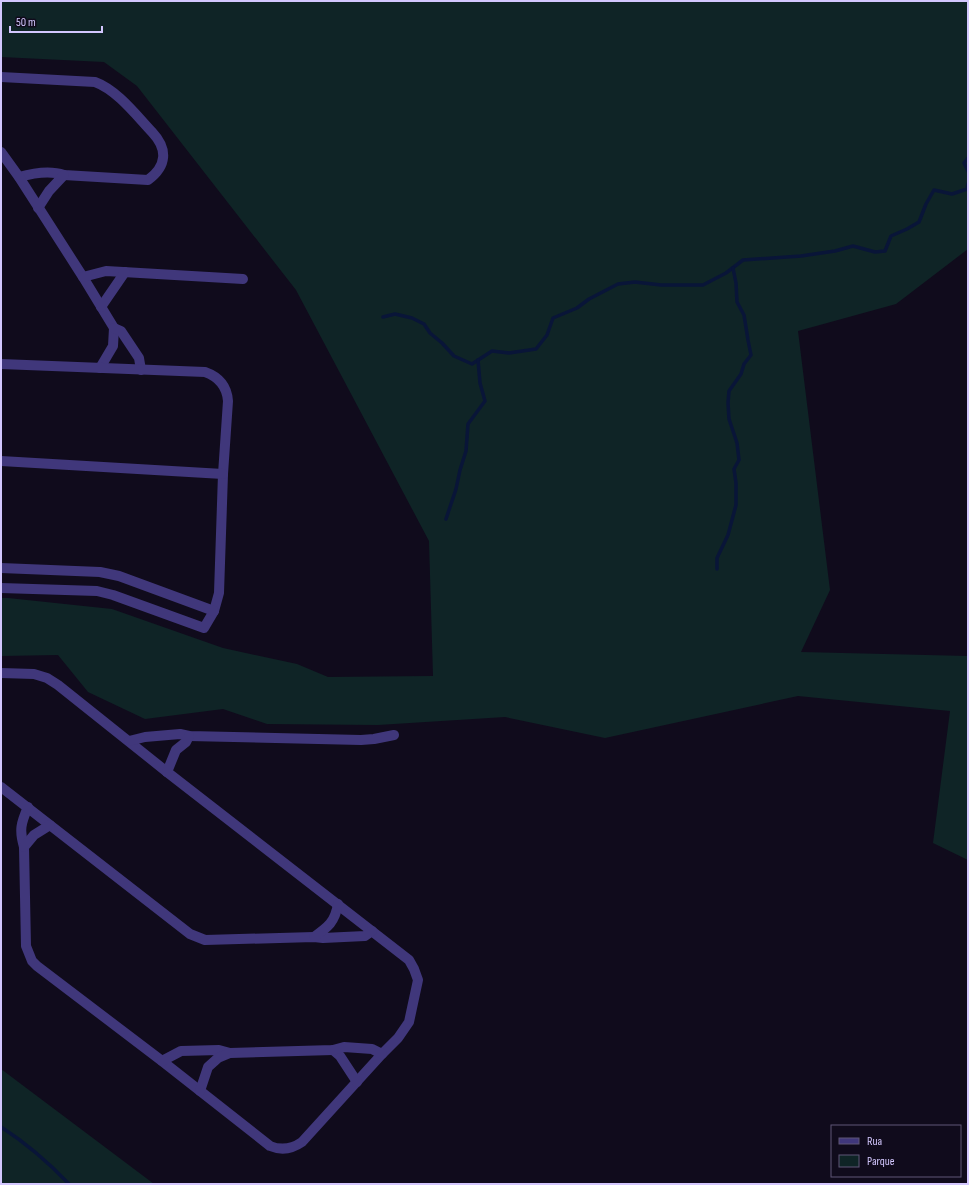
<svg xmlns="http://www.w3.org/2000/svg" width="969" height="1185" font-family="'Sofia Sans Condensed',sans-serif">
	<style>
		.green { fill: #0f2426 }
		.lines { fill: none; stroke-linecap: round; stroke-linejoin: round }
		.stream { stroke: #091538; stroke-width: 3.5 }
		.street { stroke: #40377b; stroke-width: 10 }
	</style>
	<rect width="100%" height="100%" fill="#100b1c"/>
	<g class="green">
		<path d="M 1,1 L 968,1 L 968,249 L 896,304 L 798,331 L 830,590 L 801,652 L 968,656 L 968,860 L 933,843 L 950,711 L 798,696 L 605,738 L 505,717 L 378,725 L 267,724 L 223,709 L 145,719 L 88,692 L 58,655 L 1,656 L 1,598 L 8,598 L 112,609 L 223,648 L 297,664 L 328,677 L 433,676 L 429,541 L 296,290 L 137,86 L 104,62 L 1,57 Z"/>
		<path d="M 1,1069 L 154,1184 L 1,1184 Z"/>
	</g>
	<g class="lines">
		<g class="stream">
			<path d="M 968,158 L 964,163 L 968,171"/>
			<path d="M 383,317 L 395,314 L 412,318 L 424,324 L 430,333 L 442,343 L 454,356 L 472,364 L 492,351 L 509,353 L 536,349 L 547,335 L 553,318 L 577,308 L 589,299 L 618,284 L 635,282 L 661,285 L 703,285 L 726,273 L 743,260 L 801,256 L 835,251 L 853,246 L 875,252 L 885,251 L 891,236 L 907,229 L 919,222 L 926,204 L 934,190 L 952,194 L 967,189 L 968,184"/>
			<path d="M 446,519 L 456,489 L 460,470 L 466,451 L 468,424 L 485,401 L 480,383 L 478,360"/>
			<path d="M 717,569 L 717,558 L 728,535 L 736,505 L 736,483 L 734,469 L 739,460 L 737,443 L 729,419 L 728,403 L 729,391 L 741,374 L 744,364 L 751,355 L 748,340 L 744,315 L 737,302 L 736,283 L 733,268"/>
			<path d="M 1,1127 C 26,1143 49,1163 69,1184"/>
		</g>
		<g class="street">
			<path d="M 1,77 L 95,82 C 117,90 136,115 152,132 C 168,149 167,166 148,180 L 64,175 C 50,170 33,173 19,177"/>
			<path d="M 1,152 L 19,177 L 83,277 L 114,328 L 113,346 L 100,368"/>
			<path d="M 38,208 L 49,191 L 64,175"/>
			<path d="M 83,277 L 106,271 L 243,279"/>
			<path d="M 101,307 L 125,272"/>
			<path d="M 114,328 L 121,331 L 139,358 L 141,370"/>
			<path d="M 1,364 L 205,372 C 219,377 227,387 228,401 L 223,474 L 219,593 L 214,611 L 204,628 L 113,595 L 97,591 L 1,588"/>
			<path d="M 1,461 L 223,474"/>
			<path d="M 1,568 L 100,572 L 119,576 L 214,611"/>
			<path d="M 1,673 L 34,674 L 47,678 L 58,685 L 167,772 L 409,960 L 414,969 L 418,980 L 409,1022 L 398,1038 L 382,1054 L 302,1142 C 292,1149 282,1151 270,1146 L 162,1061 L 37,966 L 32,961 L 26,946 L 24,847 C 19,830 21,823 28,807"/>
			<path d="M 129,741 L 145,737 L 180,734 L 189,736 L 361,740 L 374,739 L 394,735"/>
			<path d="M 167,772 L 176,750 L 186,742 L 189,736"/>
			<path d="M 1,787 L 190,934 L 205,940 L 314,937 L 323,938 L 365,936 L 372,931"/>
			<path d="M 24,847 L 34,835 L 50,825"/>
			<path d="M 314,937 C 328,927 335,922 338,904"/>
			<path d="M 333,1050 L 340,1056 L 357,1082"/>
			<path d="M 162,1061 L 181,1051 L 219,1050 L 230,1053 L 333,1050 L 344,1047 L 372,1049 L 382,1054"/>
			<path d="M 200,1091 L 208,1067 L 218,1058 L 230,1053"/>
		</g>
	</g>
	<rect width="969" height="1185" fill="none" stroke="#d3c7fe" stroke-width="4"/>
	<rect x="831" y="1125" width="130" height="52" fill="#100b1c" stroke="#5e5676"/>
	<rect x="839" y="1138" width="20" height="6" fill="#40377b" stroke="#5e5676"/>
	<text x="867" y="1145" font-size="12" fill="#d3c7fe">Rua</text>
	<rect x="839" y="1155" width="20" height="12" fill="#0f2426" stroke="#5e5676"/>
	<text x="867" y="1165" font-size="12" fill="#d3c7fe">Parque</text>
	<path d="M10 26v6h92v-6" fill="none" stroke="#d3c7fe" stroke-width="2"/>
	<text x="16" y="26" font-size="12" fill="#d3c7fe" stroke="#100b1c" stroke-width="3" paint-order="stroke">50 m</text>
</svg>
